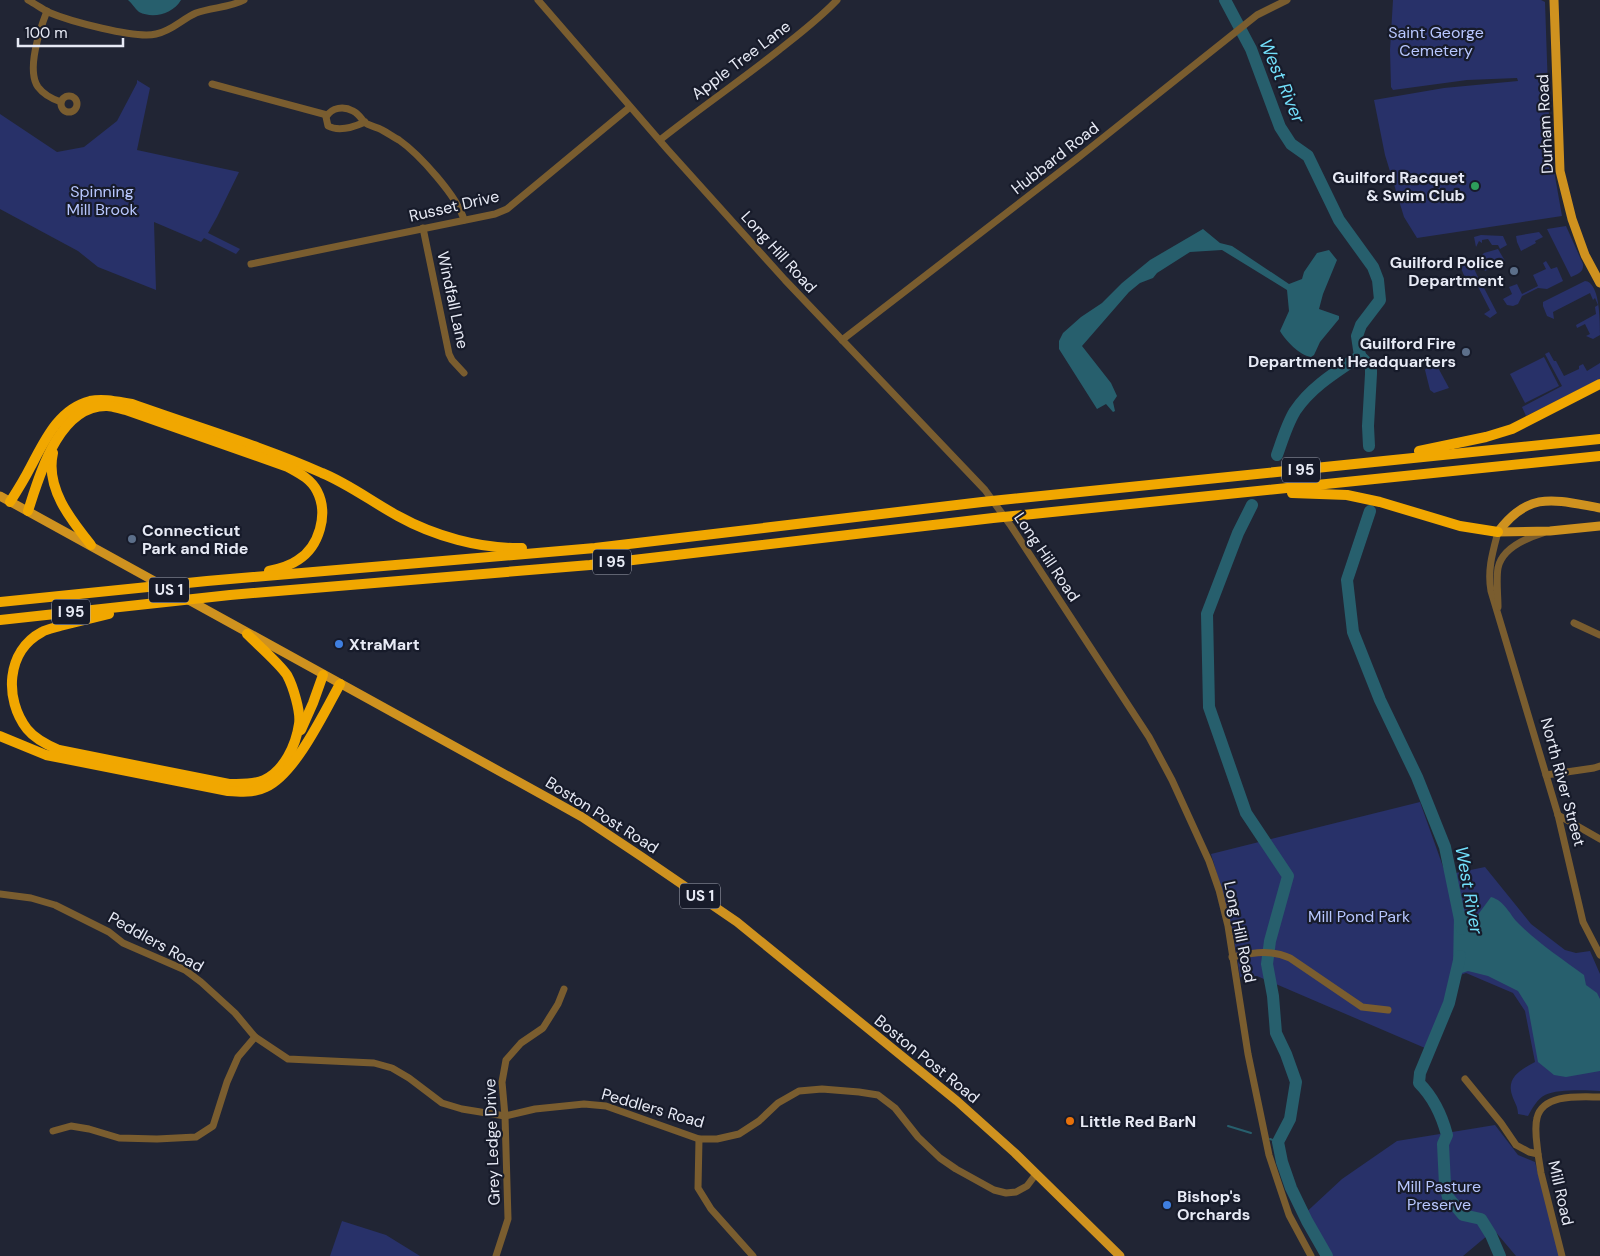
<svg xmlns="http://www.w3.org/2000/svg" width="1600" height="1256" font-family="'DM Sans',sans-serif">
	<style>
		.green { fill: #283169 }
		.water { fill: #275f6d }
		.lines { fill: none; stroke-linecap: round; stroke-linejoin: round }
		.stream { stroke: #275f6d; stroke-width: 2 }
		.river { stroke: #275f6d; stroke-width: 12 }
		.minor { stroke: #7a5d2f; stroke-width: 7 }
		.major { stroke: #cf921f; stroke-width: 9 }
		.highway { stroke: #f1a700; stroke-width: 10 }
		.leisure-dot { fill: #2e9e5b; stroke: #171b2a; stroke-width: 2 }
		.service-dot { fill: #5c6f8a; stroke: #171b2a; stroke-width: 2 }
		.shop-dot { fill: #3f7fe0; stroke: #171b2a; stroke-width: 2 }
		.food-dot { fill: #e8710a; stroke: #171b2a; stroke-width: 2 }
		.labels { text-anchor: middle; dominant-baseline: central; stroke-width: 4.5; stroke-linejoin: round; paint-order: stroke }
		.shield { fill: #171b2a; stroke: #a9acb8; stroke-width: 1 }
		.shield-label { font-size: 15px; font-weight: bold; fill: #e7eaf5 }
		.park-label { font-size: 16px; fill: #b8c7ff; stroke: #171b2a }
		.street-label { font-size: 16px; fill: #e7eaf5; stroke: #171b2a }
		.poi-label { font-size: 16px; font-weight: bold; fill: #e7eaf5; stroke: #171b2a; text-anchor: start }
		.water-label { font-size: 18px; font-style: italic; fill: #72dffa; stroke: #171b2a }
	</style>
	<rect width="100%" height="100%" fill="#212534"/>
	<g class="green">
		<path d="M 1393,0 L 1541,0 L 1545,2 L 1550,148 L 1562,216 L 1417,238 L 1404,217 L 1385,155 L 1374,100 L 1444,88 L 1518,81 L 1517,78 L 1467,80 L 1393,90 L 1391,87 L 1390,50 Z"/>
		<path d="M 137,80 L 150,88 L 137,150 L 239,172 L 217,217 L 208,233 L 240,249 L 236,254 L 204,238 L 201,242 L 154,222 L 156,290 L 98,267 L 78,251 L 0,209 L 0,114 L 57,152 L 84,147 L 117,121 L 137,83 Z"/>
		<path d="M 1566,226 L 1583,264 C 1584,272 1578,274 1571,277 L 1547,229 Z"/>
		<path d="M 1539,232 L 1543,237 L 1535,241 L 1536,243 L 1521,251 L 1517,242 L 1516,236 Z"/>
		<path d="M 1481,235 L 1503,236 L 1507,245 L 1500,249 L 1498,245 L 1492,245 L 1488,239 L 1482,240 L 1482,243 L 1479,241 L 1476,247 L 1474,237 Z"/>
		<path d="M 1498,249 L 1505,261 L 1485,271 L 1480,261 L 1481,256 L 1484,253 Z"/>
		<path d="M 1464,260 L 1471,262 L 1482,286 L 1483,286 L 1497,313 L 1490,318 L 1484,314 L 1490,310 L 1473,277 L 1466,280 L 1460,266 Z"/>
		<path d="M 1546,261 L 1551,269 L 1557,267 L 1563,281 L 1547,289 L 1538,288 L 1522,296 L 1518,304 L 1513,306 L 1507,305 L 1503,299 L 1512,294 L 1509,287 L 1517,284 L 1522,294 L 1538,286 L 1533,275 L 1546,269 L 1543,263 Z"/>
		<path d="M 1585,281 C 1600,282 1600,321 1600,335 L 1593,339 L 1586,336 L 1590,334 L 1585,324 L 1577,328 L 1576,325 L 1596,314 L 1595,307 L 1598,305 L 1595,298 L 1593,300 L 1590,293 L 1553,312 L 1554,319 L 1547,316 L 1543,306 L 1543,302 Z"/>
		<path d="M 1549,352 L 1554,361 L 1556,361 L 1564,376 L 1579,369 L 1579,366 L 1583,364 L 1587,371 L 1600,363 L 1600,379 L 1526,416 L 1522,407 L 1562,386 L 1545,354 Z"/>
		<path d="M 1544,357 L 1559,386 L 1525,403 L 1510,374 Z"/>
		<path d="M 1435,362 L 1449,388 L 1434,393 L 1430,390 L 1425,370 L 1428,365 Z"/>
		<path d="M 1420,802 L 1446,875 L 1485,867 L 1531,924 L 1565,950 L 1576,953 L 1590,951 L 1600,974 L 1600,1091 C 1586,1090 1557,1089 1545,1095 C 1537,1099 1532,1109 1528,1116 L 1518,1114 C 1518,1106 1514,1102 1512,1095 C 1506,1077 1522,1069 1535,1062 L 1525,1011 L 1513,993 L 1466,973 L 1458,976 L 1453,998 L 1432,1051 L 1257,976 L 1240,977 C 1235,935 1223,894 1211,854 Z"/>
		<path d="M 1495,1125 L 1518,1155 L 1535,1162 L 1560,1256 L 1516,1256 L 1494,1230 L 1463,1256 L 1321,1256 L 1300,1218 L 1342,1179 L 1397,1141 Z"/>
		<path d="M 342,1221 L 386,1235 L 420,1256 L 330,1256 Z"/>
	</g>
	<g class="water">
		<path d="M 128,0 L 181,0 C 173,14 153,19 139,12 C 135,9 132,3 128,0 Z"/>
		<path d="M 1203,229 L 1220,243 L 1232,246 L 1289,284 L 1302,279 L 1304,272 L 1317,253 L 1329,250 L 1337,260 L 1323,294 L 1319,309 L 1339,316 L 1339,319 L 1320,342 L 1314,355 L 1311,357 C 1299,355 1286,341 1280,331 L 1289,311 L 1287,290 L 1222,250 L 1190,252 L 1157,273 L 1153,278 L 1140,283 L 1129,292 L 1082,346 L 1111,383 L 1117,396 L 1113,402 L 1115,411 L 1113,412 L 1106,404 L 1097,409 L 1059,349 L 1059,341 L 1063,333 L 1081,317 L 1102,303 L 1122,283 L 1150,260 Z"/>
		<path d="M 1491,897 C 1505,901 1509,914 1519,924 C 1538,943 1562,959 1584,975 L 1586,985 L 1597,993 L 1600,999 L 1600,1071 L 1566,1077 L 1554,1075 L 1538,1062 L 1528,1007 L 1518,991 L 1488,976 L 1468,971 L 1462,973 L 1453,970 L 1454,914 L 1462,912 L 1477,916 Z"/>
	</g>
	<g class="lines">
		<g class="stream">
			<path d="M 1228,1126 L 1251,1133"/>
			<path d="M 1270,1139 L 1278,1142"/>
		</g>
		<g class="river">
			<path d="M 1225,0 L 1251,49 L 1280,127 L 1291,144 L 1308,156 L 1339,220 L 1373,267 L 1378,280 L 1380,300 L 1361,325 L 1357,336 L 1360,356"/>
			<path d="M 1360,356 L 1371,367 L 1371,374 L 1368,426 L 1369,446"/>
			<path d="M 1277,455 C 1282,441 1287,424 1295,411 C 1311,387 1336,372 1360,356"/>
			<path d="M 1252,505 L 1238,533 L 1207,614 L 1209,707 L 1246,813 L 1288,876 L 1270,941 L 1267,964 L 1273,996 L 1276,1033 L 1286,1054 L 1296,1082 L 1290,1119 L 1278,1142 L 1282,1162 L 1291,1188 L 1307,1221 L 1327,1256"/>
			<path d="M 1370,511 L 1347,580 L 1353,632 L 1380,700 L 1417,777 L 1445,847 L 1462,929"/>
			<path d="M 1460,956 L 1449,1003 L 1420,1073 L 1419,1083 C 1433,1097 1442,1116 1447,1135 L 1443,1144 L 1445,1185 L 1448,1197 L 1463,1215 L 1481,1219 L 1491,1235 L 1500,1256"/>
		</g>
		<g class="minor">
			<path d="M 28,0 C 35,4 41,8 48,12 C 69,21 135,39 156,34 C 172,31 182,19 196,13 C 212,7 229,8 244,0"/>
			<path d="M 538,0 L 667,149 L 785,280 L 985,490 L 1011,526 L 1149,737 L 1172,780 L 1209,861 L 1219,890 L 1228,926 L 1248,1054 L 1269,1155 L 1289,1215 L 1311,1256"/>
			<path d="M 47,11 C 40,29 26,70 38,87 C 44,95 52,99 61,102"/>
			<path d="M 212,84 L 327,115"/>
			<circle cx="69" cy="104" r="8"/>
			<path d="M 365,122 C 354,127 339,132 328,126 L 326,117 C 332,107 344,106 353,111 C 358,113 361,118 364,122 C 369,126 377,127 382,130 C 388,133 393,137 399,140 C 419,154 458,197 464,220"/>
			<path d="M 660,140 C 699,109 740,81 779,50 C 799,34 819,19 837,0"/>
			<path d="M 423,228 L 449,354 L 452,360 L 464,373"/>
			<path d="M 251,264 L 495,214 L 507,209 L 630,107"/>
			<path d="M 842,340 L 1079,157 L 1257,15 L 1287,0"/>
			<path d="M 1498,532 C 1493,551 1487,570 1491,591 L 1558,815 L 1583,922 L 1600,955"/>
			<path d="M 1498,607 C 1498,595 1496,580 1498,568 C 1502,548 1527,538 1543,533"/>
			<path d="M 1574,623 L 1600,635"/>
			<path d="M 1546,775 L 1594,768 L 1600,766"/>
			<path d="M 1558,815 L 1600,839"/>
			<path d="M 0,894 L 31,898 L 55,905 L 109,932 L 123,943 L 185,970 L 201,982 L 235,1013 L 255,1037 L 288,1059 L 374,1063 L 392,1068 L 409,1078 L 442,1103 L 462,1109 L 505,1116 L 535,1109 L 584,1104 L 606,1106 L 699,1139 L 717,1139 L 739,1134 L 759,1121 L 778,1103 L 799,1091 L 822,1089 L 859,1092 L 878,1095 L 895,1108 L 918,1137 L 940,1158 L 956,1169 L 994,1190 L 1006,1193 L 1016,1192 L 1027,1186 L 1036,1174"/>
			<path d="M 1232,957 C 1253,953 1270,949 1290,958 L 1362,1007 L 1388,1010"/>
			<path d="M 1465,1079 L 1501,1123 L 1516,1145 L 1529,1152 L 1538,1154 L 1541,1173 L 1562,1256"/>
			<path d="M 53,1131 L 71,1126 L 89,1129 L 119,1138 L 157,1139 L 196,1137 L 213,1126 L 227,1082 L 238,1057 L 255,1037"/>
			<path d="M 699,1139 L 698,1188 L 711,1209 L 753,1256"/>
			<path d="M 1538,1154 C 1537,1143 1534,1129 1537,1118 C 1543,1093 1581,1097 1600,1097"/>
			<path d="M 496,1256 L 508,1219 L 505,1116 L 502,1082 L 506,1060 L 521,1043 L 543,1028 L 558,1004 L 564,989"/>
		</g>
		<g class="major">
			<path d="M 1554,0 L 1560,171 L 1572,219 L 1585,255 L 1600,283"/>
			<path d="M 0,496 L 548,798 L 582,817 L 642,857 L 737,922 L 957,1101 L 1015,1153 L 1120,1256"/>
			<path d="M 1498,532 C 1529,490 1555,500 1600,508"/>
			<path d="M 1498,532 L 1550,531 L 1600,526"/>
		</g>
		<g class="highway">
			<path d="M 1419,451 L 1486,437 L 1512,429 L 1600,384"/>
			<path d="M 53,453 C 45,488 71,520 91,545"/>
			<path d="M 1292,493 L 1347,495 L 1380,502 L 1460,526 L 1498,532"/>
			<path d="M 10,502 C 17,491 24,480 30,468 C 44,442 58,409 90,401 C 104,398 119,402 132,404 C 196,427 261,446 322,473 C 349,484 372,502 398,516 C 434,536 480,549 522,548"/>
			<path d="M 28,511 C 40,474 59,405 107,406 C 113,406 120,409 126,410 L 288,467 C 299,473 311,479 317,491 C 329,514 319,547 298,560 C 291,565 278,569 269,571"/>
			<path d="M 0,602 L 207,581 L 595,548 L 982,502 L 1600,439"/>
			<path d="M 109,614 C 93,618 76,622 60,626 C 54,628 47,629 42,632 C 6,651 4,699 27,729 C 35,739 47,745 59,750 L 229,784 C 240,784 253,785 264,780 C 284,771 296,745 299,724 C 301,712 293,686 287,675 C 279,663 258,645 247,634"/>
			<path d="M 0,620 L 230,595 L 590,565 L 993,518 L 1600,456"/>
			<path d="M 301,730 L 313,703 L 323,675"/>
			<path d="M 0,736 L 46,755 L 228,791 C 241,792 254,793 266,787 C 295,774 324,713 340,684"/>
		</g>
	</g>
	<circle class="leisure-dot" cx="1475" cy="186" r="5"/>
	<g class="service-dot">
		<circle cx="1514" cy="271" r="5"/>
		<circle cx="1466" cy="352" r="5"/>
		<circle cx="132" cy="539" r="5"/>
	</g>
	<g class="shop-dot">
		<circle cx="339" cy="644" r="5"/>
		<circle cx="1167" cy="1205" r="5"/>
	</g>
	<circle class="food-dot" cx="1070" cy="1121" r="5"/>
	<g class="labels">
		<g class="shield">
			<rect x="1282" y="457.5" width="38" height="25" rx="4"/>
			<rect x="593" y="549.5" width="38" height="25" rx="4"/>
			<rect x="149" y="577.5" width="40" height="25" rx="4"/>
			<rect x="52" y="599.5" width="38" height="25" rx="4"/>
			<rect x="680" y="883.5" width="40" height="25" rx="4"/>
		</g>
		<g class="shield-label">
			<text x="1301" y="470">I 95</text>
			<text x="612" y="562">I 95</text>
			<text x="169" y="590">US 1</text>
			<text x="71" y="612">I 95</text>
			<text x="700" y="896">US 1</text>
		</g>
		<g class="park-label">
			<text x="1436" y="32">Saint George<tspan x="1436" dy="18">Cemetery</tspan></text>
			<text x="102" y="191">Spinning<tspan x="102" dy="18">Mill Brook</tspan></text>
			<text x="1359" y="916">Mill Pond Park</text>
			<text x="1439" y="1186">Mill Pasture<tspan x="1439" dy="18">Preserve</tspan></text>
		</g>
		<g class="street-label">
			<text transform="translate(741 60) rotate(-37)">Apple Tree Lane</text>
			<text transform="translate(1545 124) rotate(-93)">Durham Road</text>
			<text transform="translate(1055 158) rotate(-38)">Hubbard Road</text>
			<text transform="translate(454 206) rotate(-13)">Russet Drive</text>
			<text transform="translate(779 252) rotate(48)">Long Hill Road</text>
			<text transform="translate(453 300) rotate(78)">Windfall Lane</text>
			<text transform="translate(1047 557) rotate(56)">Long Hill Road</text>
			<text transform="translate(1563 782) rotate(75)">North River Street</text>
			<text transform="translate(602 815) rotate(32)">Boston Post Road</text>
			<text transform="translate(1240 932) rotate(78)">Long Hill Road</text>
			<text transform="translate(156 942) rotate(29)">Peddlers Road</text>
			<text transform="translate(927 1059) rotate(39)">Boston Post Road</text>
			<text transform="translate(653 1108) rotate(16)">Peddlers Road</text>
			<text transform="translate(492 1142) rotate(-92)">Grey Ledge Drive</text>
			<text transform="translate(1561 1193) rotate(77)">Mill Road</text>
		</g>
		<g class="poi-label">
			<text x="1465" y="177" text-anchor="end">Guilford Racquet<tspan x="1465" dy="18">&amp; Swim Club</tspan></text>
			<text x="1504" y="262" text-anchor="end">Guilford Police<tspan x="1504" dy="18">Department</tspan></text>
			<text x="1456" y="343" text-anchor="end">Guilford Fire<tspan x="1456" dy="18">Department Headquarters</tspan></text>
			<text x="142" y="530">Connecticut<tspan x="142" dy="18">Park and Ride</tspan></text>
			<text x="349" y="644">XtraMart</text>
			<text x="1080" y="1121">Little Red BarN</text>
			<text x="1177" y="1196">Bishop's<tspan x="1177" dy="18">Orchards</tspan></text>
		</g>
		<g class="water-label">
			<text transform="translate(1282 81) rotate(67)">West River</text>
			<text transform="translate(1469 890) rotate(80)">West River</text>
		</g>
	</g>
	<path d="M18 38v8h105v-8" fill="none" stroke="#e7eaf5" stroke-width="2.5"/>
	<text x="25" y="38" font-size="15" fill="#e7eaf5" stroke="#171b2a" stroke-width="4" paint-order="stroke">100 m</text>
</svg>
